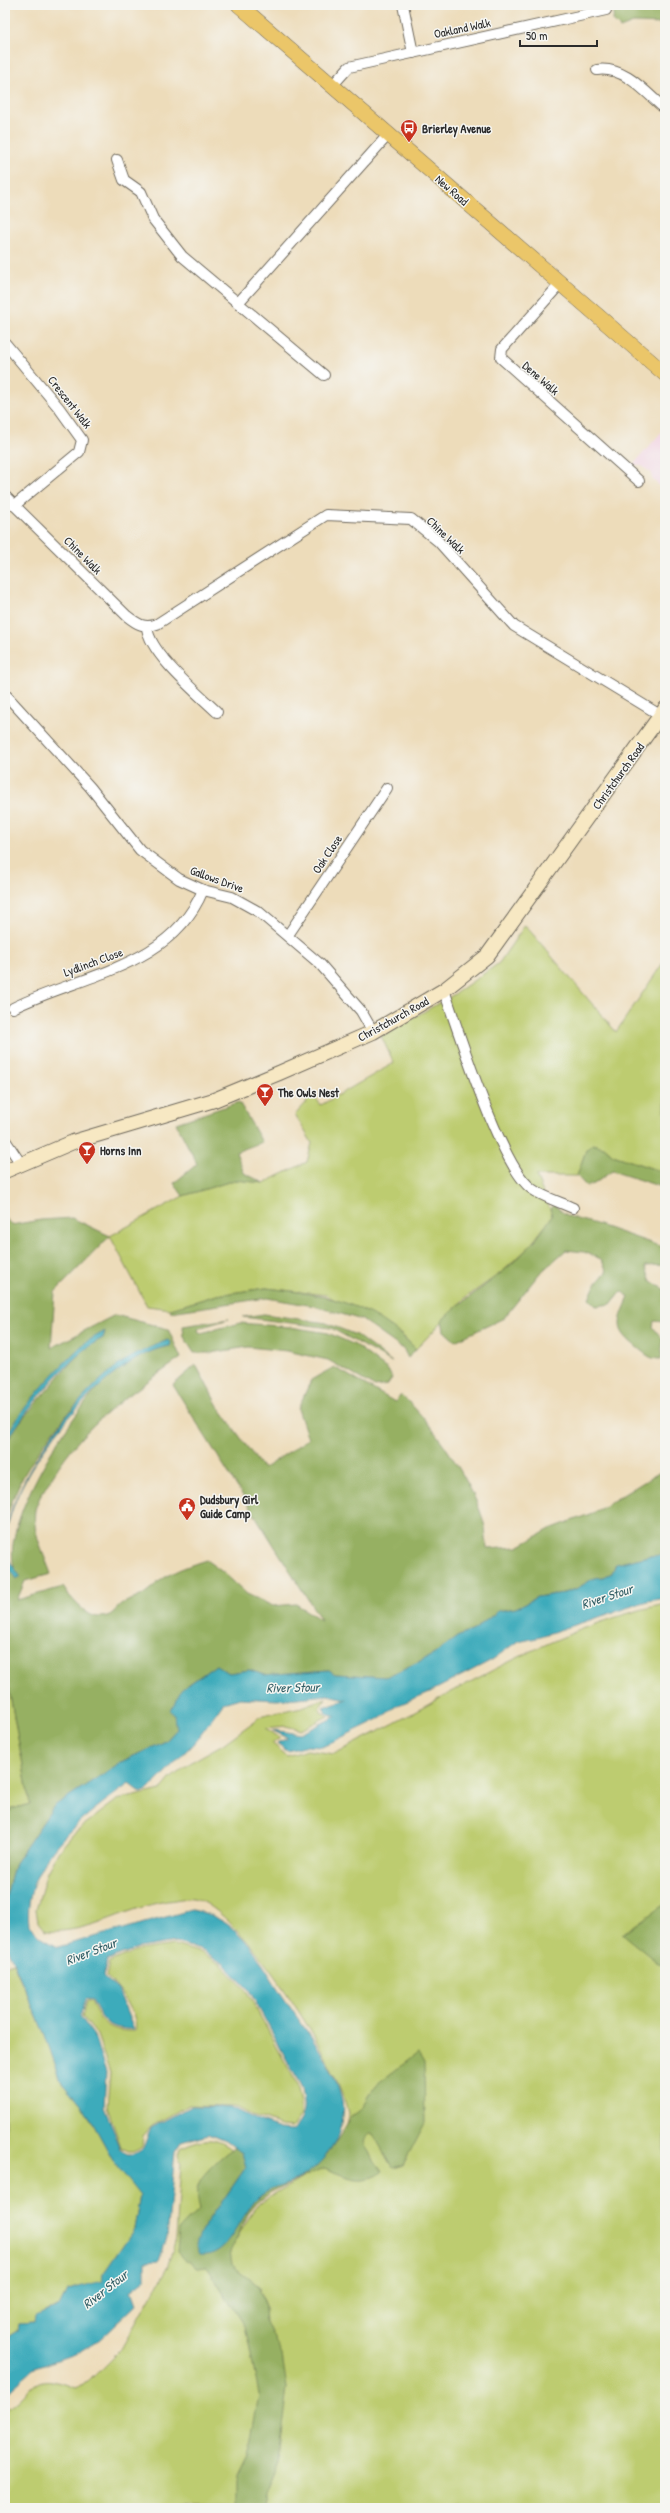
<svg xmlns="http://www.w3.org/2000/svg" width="670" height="2513" font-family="'Patrick Hand',sans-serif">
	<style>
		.built { fill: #f2cfe1 }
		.green { fill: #bdcc6f; stroke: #747c4d }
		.forest { fill: #96b062; stroke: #606e46 }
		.water { fill: #3dabbb; stroke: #346b73; fill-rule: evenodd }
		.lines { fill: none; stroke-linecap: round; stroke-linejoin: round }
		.street-casing { stroke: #6f695d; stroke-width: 12 }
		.secondary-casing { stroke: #6f695d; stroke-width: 16 }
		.primary-casing { stroke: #6f695d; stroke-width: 16 }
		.street { stroke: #fff; stroke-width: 10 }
		.secondary { stroke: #f7e8c3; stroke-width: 14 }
		.primary { stroke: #ebc669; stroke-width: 15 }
		.labels { text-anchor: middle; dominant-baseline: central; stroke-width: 3; stroke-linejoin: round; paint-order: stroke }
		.street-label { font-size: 12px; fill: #2b2b2b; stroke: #f6f6f2 }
		.poi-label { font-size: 12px; font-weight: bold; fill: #2b2b2b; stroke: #f6f6f2; text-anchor: start }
		.water-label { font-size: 13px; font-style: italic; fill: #325e65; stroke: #f6f6f2 }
	</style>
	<rect width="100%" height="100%" fill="#f6f6f2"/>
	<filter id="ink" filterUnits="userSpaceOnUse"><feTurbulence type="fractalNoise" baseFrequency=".025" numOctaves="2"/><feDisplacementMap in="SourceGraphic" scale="8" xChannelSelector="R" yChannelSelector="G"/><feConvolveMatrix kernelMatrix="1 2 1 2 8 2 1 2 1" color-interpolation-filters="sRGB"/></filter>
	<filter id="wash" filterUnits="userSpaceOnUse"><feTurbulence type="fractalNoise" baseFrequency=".012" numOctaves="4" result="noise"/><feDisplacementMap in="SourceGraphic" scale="16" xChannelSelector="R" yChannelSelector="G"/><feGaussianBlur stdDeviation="0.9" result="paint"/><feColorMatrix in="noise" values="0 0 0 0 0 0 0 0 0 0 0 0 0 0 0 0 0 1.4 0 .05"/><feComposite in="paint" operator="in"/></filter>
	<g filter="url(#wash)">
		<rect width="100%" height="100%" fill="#eddcba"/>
		<path class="built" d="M 665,428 L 665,490 L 653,480 L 650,472 L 642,466 L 633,465 Z"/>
		<g class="green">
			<path d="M 525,925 L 616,1032 L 665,960 L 665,1173 L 613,1155 L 604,1147 L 586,1150 L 577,1176 L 536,1176 L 553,1216 L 528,1248 L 502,1272 L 465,1298 L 416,1349 L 402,1335 L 326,1295 L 266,1288 L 217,1295 L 171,1309 L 147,1306 L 110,1236 L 183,1196 L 235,1180 L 264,1183 L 307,1162 L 312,1143 L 295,1115 L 313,1095 L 321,1105 L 394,1063 L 381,1036 L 453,995 L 499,963 Z"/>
			<path d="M 665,1604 L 665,2508 L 5,2508 L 5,2411 C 38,2390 29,2369 74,2388 L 88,2382 L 121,2349 L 167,2268 L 176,2238 L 181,2164 L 178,2155 L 180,2148 C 206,2136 218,2136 240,2156 L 231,2248 C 239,2236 251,2210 262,2202 C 292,2181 330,2171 344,2132 C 345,2127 348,2120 348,2115 C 343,2069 240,1907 193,1898 C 188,1897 181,1899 175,1900 C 131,1904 90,1935 45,1931 L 38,1922 L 36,1909 L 41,1892 L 47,1872 L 58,1852 L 75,1832 L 117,1800 L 161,1790 L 170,1779 L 193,1761 L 223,1744 L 263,1715 L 302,1707 L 326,1698 L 319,1708 L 321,1712 L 328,1716 L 301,1730 L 286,1726 L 266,1728 L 280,1738 L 272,1743 L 287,1756 L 307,1750 L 334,1754 C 442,1702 546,1629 665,1604 Z"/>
			<path d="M 5,1667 L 30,1804 L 12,1809 L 5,1818 Z"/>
			<path d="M 174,1945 L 202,1953 L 222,1965 L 246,1990 L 297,2084 L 301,2102 L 301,2115 L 292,2127 L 281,2126 L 255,2117 L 234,2106 L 188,2105 L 152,2126 L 143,2136 L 142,2146 L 134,2151 L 128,2151 L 121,2147 L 107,2107 L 110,2073 L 97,2035 L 82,2016 L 86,2001 L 91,2001 C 99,2024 112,2032 135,2031 C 140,2015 117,1986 106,1976 L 109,1962 L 139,1950 Z"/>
			<path d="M 13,1963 L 45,2035 L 61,2081 L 86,2111 L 117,2167 L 140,2195 L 134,2229 L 103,2274 L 102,2282 L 67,2290 L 60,2305 L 48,2310 L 35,2322 L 19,2323 L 18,2331 L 10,2336 L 8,2343 L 5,2344 L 5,1966 Z"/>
		</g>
		<g class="forest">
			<path d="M 614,5 L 665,5 L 665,24 L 633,23 L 620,28 L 613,21 Z"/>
			<path d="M 239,1102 L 262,1142 L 236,1152 L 244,1173 L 264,1183 L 235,1180 L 183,1196 L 174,1183 L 197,1164 L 176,1123 Z"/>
			<path d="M 592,1144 L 604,1147 L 613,1155 L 665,1173 L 665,1188 L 612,1171 L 594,1184 L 586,1186 L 577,1176 L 586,1150 Z"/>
			<path d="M 555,1205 C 569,1221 582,1219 599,1225 C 621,1233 643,1240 665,1248 L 665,1265 L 645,1266 L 651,1281 L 665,1290 L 665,1322 L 654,1321 L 653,1327 L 663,1340 L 661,1359 C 650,1359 648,1356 639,1349 C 614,1329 617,1325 629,1297 L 621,1291 L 611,1304 L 596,1306 L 589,1299 L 595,1285 L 607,1271 L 601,1259 L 584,1252 L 566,1250 L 539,1274 L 504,1318 L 455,1341 L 444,1331 L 442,1320 C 469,1294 503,1276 528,1248 C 537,1239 545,1227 552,1216 L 550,1209 Z"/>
			<path d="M 5,1217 L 11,1225 L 41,1220 L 72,1218 L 110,1236 L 55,1292 L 51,1348 L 115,1315 L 168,1329 L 181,1358 C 129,1395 86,1421 52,1477 C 46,1487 38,1498 35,1510 C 32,1532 44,1554 51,1574 L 25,1581 L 17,1600 L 63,1587 C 69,1596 87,1618 100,1617 C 113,1617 114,1610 122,1604 C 128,1600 136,1599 142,1595 C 150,1590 156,1583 164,1578 C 176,1570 191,1565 206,1560 L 224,1573 L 247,1594 L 273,1606 L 296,1604 L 321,1620 L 173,1385 L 196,1365 L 218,1406 L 263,1469 L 308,1439 L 298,1409 L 311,1380 L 334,1367 L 395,1402 L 401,1395 C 432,1421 476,1487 485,1527 C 486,1534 486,1542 487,1549 L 518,1547 L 550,1529 L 595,1512 L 665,1469 L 665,1555 L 649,1556 L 616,1564 L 612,1573 L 604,1577 L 594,1578 L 578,1588 L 564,1593 L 537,1597 L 516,1608 L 498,1611 L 474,1630 L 457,1637 L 433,1655 L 386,1677 L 335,1674 L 329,1670 L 264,1675 L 249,1670 L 229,1673 L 216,1665 C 186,1687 171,1689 176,1730 L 166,1741 L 123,1761 L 54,1806 L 15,1863 L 5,1900 L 5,1818 L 12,1809 L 30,1804 L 5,1667 L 5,1558 L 8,1565 L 14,1567 C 0,1520 78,1400 115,1372 C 131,1360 149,1349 170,1346 L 171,1343 L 168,1340 C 108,1361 55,1422 24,1475 C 16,1489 11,1505 5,1520 L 6,1443 L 19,1423 L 75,1358 L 90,1344 L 103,1338 L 105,1332 C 66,1361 29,1395 5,1438 Z"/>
			<path d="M 266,1288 C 329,1295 369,1302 416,1349 L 408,1358 L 404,1350 L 362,1320 L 314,1306 L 267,1298 L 170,1312 L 171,1309 L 217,1295 Z"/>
			<path d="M 264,1314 L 326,1323 L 356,1335 L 392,1362 L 331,1328 L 243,1317 Z"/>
			<path d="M 229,1319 L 199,1328 L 198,1331 L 201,1333 L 240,1323 L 290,1327 L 328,1333 L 355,1345 L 388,1370 L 392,1378 L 387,1385 L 375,1387 L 328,1360 L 287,1351 L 248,1347 L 210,1353 L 194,1353 L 184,1337 L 183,1326 Z"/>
			<path d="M 665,1904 L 665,1964 L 658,1963 L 622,1934 Z"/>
			<path d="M 418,2053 L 424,2063 L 425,2123 L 403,2165 L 393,2168 L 373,2134 L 369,2133 L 366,2136 L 365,2146 L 382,2172 C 360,2187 345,2175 323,2168 L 270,2193 L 257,2203 L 248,2214 L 230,2252 L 232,2265 L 260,2287 L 264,2298 L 266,2322 L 282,2355 L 287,2389 L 278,2456 L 263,2494 L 264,2508 L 237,2508 L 237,2472 L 247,2452 L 252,2434 L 259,2394 L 245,2326 L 207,2267 L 196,2268 L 191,2261 L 185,2261 L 177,2252 L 179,2230 L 199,2209 C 196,2199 195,2188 201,2179 C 204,2173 230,2147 236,2148 C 243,2151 244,2160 246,2167 L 201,2232 L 233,2235 L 238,2224 L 257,2199 L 273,2187 L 296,2180 L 327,2155 L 351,2117 L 363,2108 L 368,2096 L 377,2084 Z"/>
		</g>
		<g class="water">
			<path d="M 105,1331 L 103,1338 C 71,1353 22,1414 5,1445 C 5,1423 68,1357 86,1342 C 92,1338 99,1335 105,1331 Z"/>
			<path d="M 168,1340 L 171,1343 L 170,1346 C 106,1355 1,1483 5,1547 C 6,1559 14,1567 20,1576 L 17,1579 C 13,1573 6,1565 5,1558 C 0,1494 66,1408 112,1370 C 128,1357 148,1348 168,1340 Z"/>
			<path d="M 665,1555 L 665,1598 L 648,1601 L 541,1636 L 518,1641 L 492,1660 L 430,1692 L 396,1706 L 381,1718 L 322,1747 L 307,1746 L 287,1751 L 277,1743 L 288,1738 L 272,1730 L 301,1734 L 336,1716 L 326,1713 L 323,1707 L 347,1699 L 328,1695 L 277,1700 L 240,1698 L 223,1703 L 194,1743 L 148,1790 L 141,1793 L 129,1784 C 83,1817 22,1860 29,1925 L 42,1938 L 58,1947 L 191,1910 C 204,1912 215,1916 227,1924 C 252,1941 267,1973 284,1998 C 304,2029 334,2063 342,2100 C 344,2112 341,2128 336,2139 C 329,2156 313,2171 297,2180 C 283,2187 269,2187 257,2199 C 239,2216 230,2258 200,2255 L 196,2245 L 201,2232 L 246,2167 L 242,2153 L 226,2141 L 209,2134 L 181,2142 L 175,2151 L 167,2238 L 159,2261 L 145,2262 L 145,2280 L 131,2291 L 136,2305 L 99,2340 L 75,2354 L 33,2369 L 5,2394 L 5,2344 L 8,2343 L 10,2336 L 18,2331 L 19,2323 L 35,2322 L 36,2316 L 60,2305 L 67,2290 L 102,2281 L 103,2274 L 134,2229 L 140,2196 L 117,2167 L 86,2111 L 61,2081 L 45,2035 L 5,1943 L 5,1900 L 15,1863 L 54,1806 L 123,1761 L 166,1741 L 176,1730 L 174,1715 L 170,1710 L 175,1705 L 181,1690 L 216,1665 L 229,1673 L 249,1670 L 264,1675 L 329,1670 L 335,1674 L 386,1677 L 433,1655 L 457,1637 L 474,1630 L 498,1611 L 516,1608 L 537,1597 L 564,1593 L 578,1588 L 594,1578 L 604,1577 L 612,1573 L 616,1564 L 649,1556 ZM 175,1942 L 203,1951 L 224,1964 L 249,1990 L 302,2088 C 305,2107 307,2115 293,2130 L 280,2129 L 263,2123 L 231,2107 L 191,2106 L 151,2128 L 143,2148 L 133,2154 L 127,2154 L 121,2149 L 104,2107 L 106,2072 L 94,2036 L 80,2016 L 85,1999 L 92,2000 C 101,2021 110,2030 134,2029 L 118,1990 L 103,1976 L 107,1960 L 138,1948 Z"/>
		</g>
	</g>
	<g filter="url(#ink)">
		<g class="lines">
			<defs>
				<g id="street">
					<path d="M 403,5 L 413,53"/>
					<path d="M 597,70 C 625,66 646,93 665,109"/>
					<path d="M 331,87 L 349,67 L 606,10"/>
					<path d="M 117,160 L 124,180 L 141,192 L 153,219 L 182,256 L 324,375"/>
					<path d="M 561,283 L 502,349 L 501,358 L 639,481"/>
					<path d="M 238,303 L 388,135"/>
					<path d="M 5,343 L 59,408 L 82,440 L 79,452 L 15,505"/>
					<path d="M 5,496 L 127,616 C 137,624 145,629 157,624 L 326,515 L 411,519 L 438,541 L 514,626 L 665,718"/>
					<path d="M 147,627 C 149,653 197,693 217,712"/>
					<path d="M 5,694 L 90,787 L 140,850 L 179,879 L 203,890 L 232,897 L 259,912 L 320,964 L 361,1011 L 373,1032"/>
					<path d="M 288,935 L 387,788"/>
					<path d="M 444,990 C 458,1030 501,1168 532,1189 C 543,1197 560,1202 573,1208"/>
					<path d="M 13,1008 C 79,975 171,968 203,890"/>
					<path d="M 5,1140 L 21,1164"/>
				</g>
				<path id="secondary" d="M 5,1171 L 73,1142 L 214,1100 L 279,1073 L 373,1032 L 444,990 L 487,956 L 665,709"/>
				<path id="primary" d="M 239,5 L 665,374"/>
			</defs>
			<use href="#street" class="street-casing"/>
			<use href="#secondary" class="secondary-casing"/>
			<use href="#primary" class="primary-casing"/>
			<use href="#street" class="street"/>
			<use href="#secondary" class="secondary"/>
			<use href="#primary" class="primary"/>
		</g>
	</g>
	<defs>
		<symbol id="bus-pin" viewBox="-11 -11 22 30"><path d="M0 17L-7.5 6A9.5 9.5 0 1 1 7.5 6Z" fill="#c8321e" stroke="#f6f6f2"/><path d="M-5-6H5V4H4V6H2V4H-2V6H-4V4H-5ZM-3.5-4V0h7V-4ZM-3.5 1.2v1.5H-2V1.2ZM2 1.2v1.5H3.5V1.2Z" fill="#fff"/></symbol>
		<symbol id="bar-pin" viewBox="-11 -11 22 30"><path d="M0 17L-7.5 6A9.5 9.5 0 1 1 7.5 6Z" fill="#c8321e" stroke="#f6f6f2"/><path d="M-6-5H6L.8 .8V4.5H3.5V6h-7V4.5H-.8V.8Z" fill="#fff"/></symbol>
		<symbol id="civic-pin" viewBox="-11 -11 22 30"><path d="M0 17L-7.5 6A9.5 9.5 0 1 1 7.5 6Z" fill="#c8321e" stroke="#f6f6f2"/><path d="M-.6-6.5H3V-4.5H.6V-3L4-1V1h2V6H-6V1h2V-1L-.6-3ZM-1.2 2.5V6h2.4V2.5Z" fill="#fff"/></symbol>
	</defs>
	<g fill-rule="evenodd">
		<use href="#bus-pin" x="399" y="118" width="20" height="27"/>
		<use href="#bar-pin" x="255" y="1082" width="20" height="27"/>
		<use href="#bar-pin" x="77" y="1140" width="20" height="27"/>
		<use href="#civic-pin" x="177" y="1496" width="20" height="27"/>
	</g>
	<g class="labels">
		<g class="street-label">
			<text transform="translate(462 28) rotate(-12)">Oakland Walk</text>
			<text transform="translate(452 190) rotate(41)">New Road</text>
			<text transform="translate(541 378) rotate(41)">Dene Walk</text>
			<text transform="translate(70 402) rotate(52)">Crescent Walk</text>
			<text transform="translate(446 535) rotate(44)">Chine Walk</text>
			<text transform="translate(83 555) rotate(45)">Chine Walk</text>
			<text transform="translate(618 776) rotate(-54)">Christchurch Road</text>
			<text transform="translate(327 854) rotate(-56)">Oak Close</text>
			<text transform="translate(217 879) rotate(20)">Gallows Drive</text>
			<text transform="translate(93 962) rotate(-20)">Lydlinch Close</text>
			<text transform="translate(393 1019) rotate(-29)">Christchurch Road</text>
		</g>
		<g class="poi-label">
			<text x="422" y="128">Brierley Avenue</text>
			<text x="278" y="1092">The Owls Nest</text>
			<text x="100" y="1150">Horns Inn</text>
			<text x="200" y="1499">Dudsbury Girl<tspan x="200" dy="14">Guide Camp</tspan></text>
		</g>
		<g class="water-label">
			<text transform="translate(607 1596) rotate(-18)">River Stour</text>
			<text transform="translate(293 1687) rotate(-1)">River Stour</text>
			<text transform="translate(91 1951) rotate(-21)">River Stour</text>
			<text transform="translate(105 2289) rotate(-38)">River Stour</text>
		</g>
	</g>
	<rect width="670" height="2513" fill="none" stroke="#f6f6f2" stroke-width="20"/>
	<path d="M520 40v6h77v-6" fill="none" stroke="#2b2b2b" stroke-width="2"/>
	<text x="526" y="40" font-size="12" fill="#2b2b2b" stroke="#f6f6f2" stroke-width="3" paint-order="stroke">50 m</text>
</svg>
